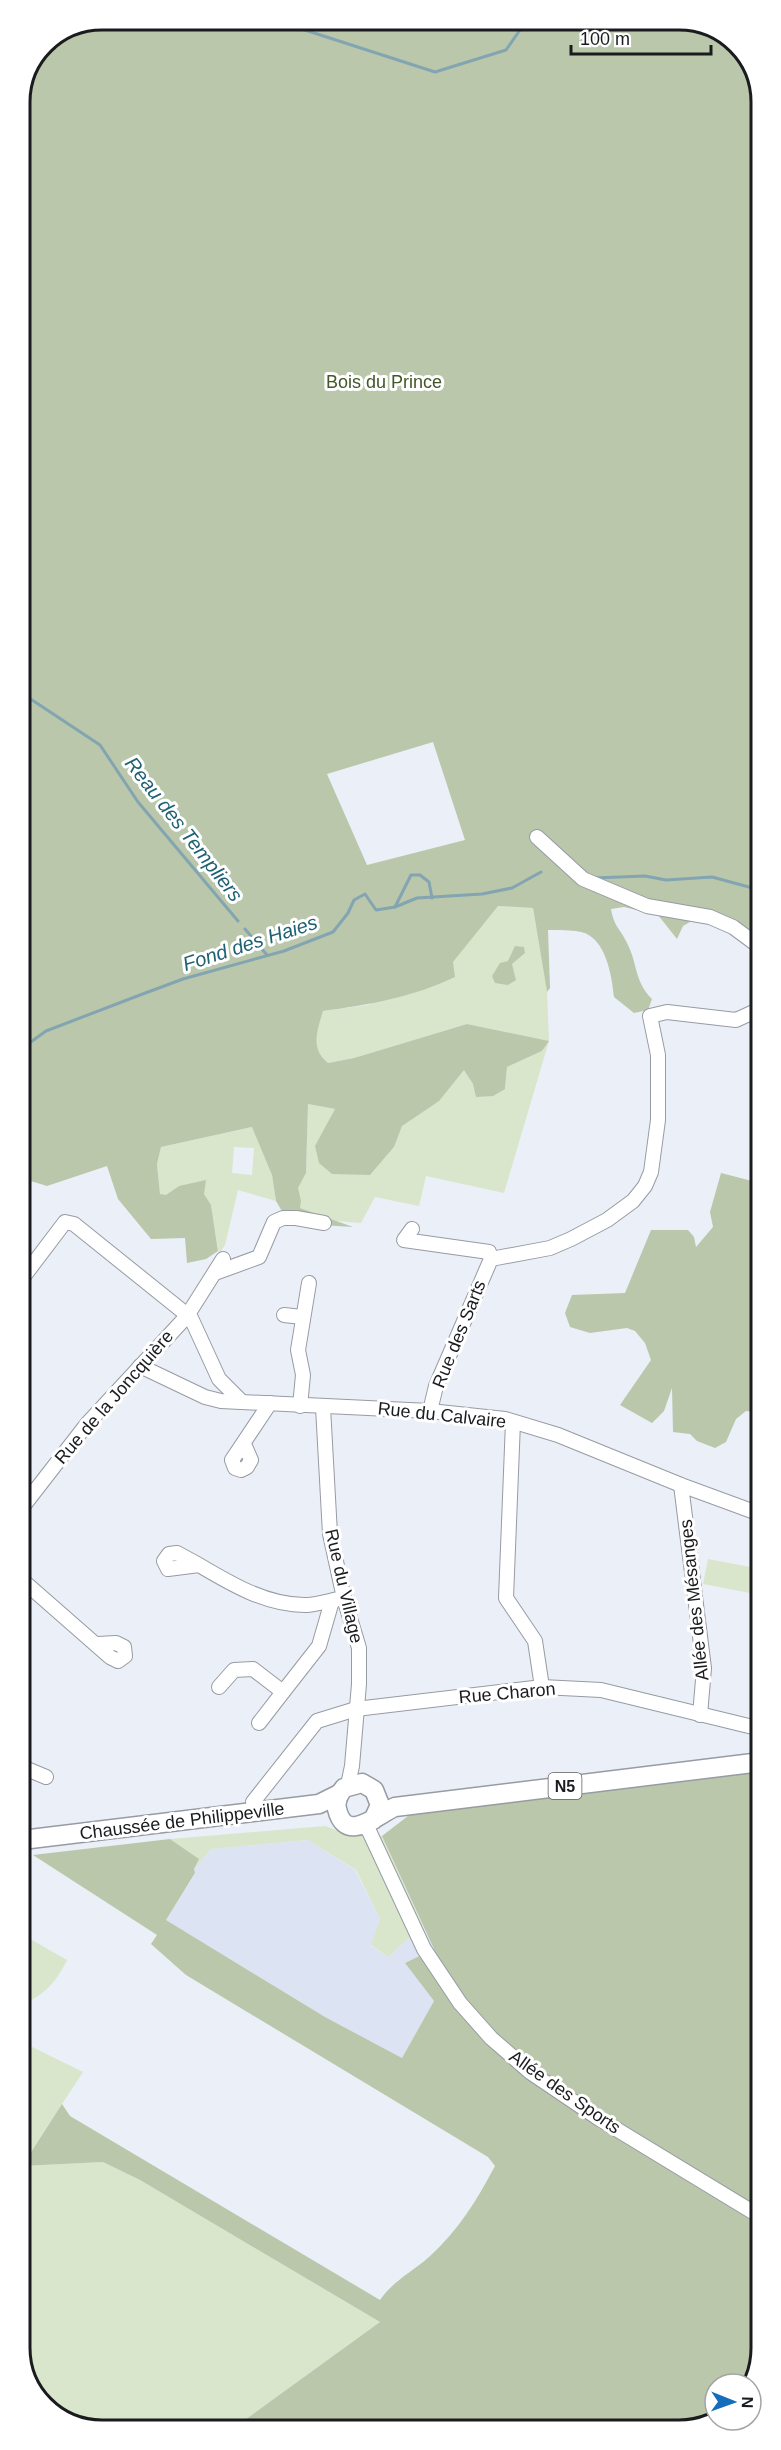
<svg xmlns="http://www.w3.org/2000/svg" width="781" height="2450" font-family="Helvetica,sans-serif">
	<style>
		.built { fill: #dce3f3 }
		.green { fill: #d9e6cb; fill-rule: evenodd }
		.forest { fill: #bac7ab; fill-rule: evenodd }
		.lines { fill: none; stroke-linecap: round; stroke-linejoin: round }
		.stream { stroke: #83a5b1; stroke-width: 3 }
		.minor-casing { stroke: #979ba3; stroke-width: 16 }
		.major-casing { stroke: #979ba3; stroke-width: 21 }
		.minor { stroke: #fff; stroke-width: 14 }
		.major { stroke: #fff; stroke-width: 18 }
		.labels { text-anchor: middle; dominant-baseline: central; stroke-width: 6; stroke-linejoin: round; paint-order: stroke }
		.shield { fill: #fff; stroke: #5f5f62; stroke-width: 1.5 }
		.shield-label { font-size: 16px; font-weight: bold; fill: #1a1b1f }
		.park-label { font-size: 18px; fill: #43572a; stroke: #fff }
		.street-label { font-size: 18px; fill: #1a1b1f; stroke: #fff }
		.water-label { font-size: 20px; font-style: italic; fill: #1f6174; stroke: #fff }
		.rim { fill: none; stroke: #1a1b1f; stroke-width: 3 }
	</style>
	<rect width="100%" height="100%" fill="#ebeff8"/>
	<path class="built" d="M 308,1840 L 355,1870 L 380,1919 L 371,1946 L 388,1957 L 423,1926 L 434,1949 L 405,1963 L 434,2001 L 402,2058 L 325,2017 L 166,1920 L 195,1874 L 194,1869 L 211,1849 Z"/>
	<g class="green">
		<path d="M 497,906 L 533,908 L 547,992 L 549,1041 L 504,1193 L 426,1176 L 419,1206 L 375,1197 L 361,1223 L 336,1221 L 299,1208 L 298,1188 L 306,1173 L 308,1104 L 335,1109 L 316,1146 L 370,1175 L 394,1147 L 401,1126 L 438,1101 L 464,1069 L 473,1084 L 505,1089 L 507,1067 L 542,1051 L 548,1042 L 467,1024 L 354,1058 L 328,1063 C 310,1048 316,1030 323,1011 L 368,1005 L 453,962 Z"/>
		<path d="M 253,1127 L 272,1175 L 276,1201 L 238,1190 L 225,1245 L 219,1254 L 211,1206 L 204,1194 L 179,1186 L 166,1196 L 160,1194 L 157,1164 L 161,1147 ZM 234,1147 L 254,1148 L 252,1175 L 232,1173 Z"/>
		<path d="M 708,1559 L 761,1569 L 761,1622 L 750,1620 L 755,1594 L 703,1584 Z"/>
		<path d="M 325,1826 L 341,1832 L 382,1836 L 423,1926 L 388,1957 L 371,1945 L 380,1919 L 356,1870 L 308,1840 L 211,1849 L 194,1869 L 198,1859 L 170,1839 Z"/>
		<path d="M 30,1939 L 67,1960 C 57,1981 44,1996 22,2004 L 22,1941 Z"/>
		<path d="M 22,2042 L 83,2072 L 22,2165 Z"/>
		<path d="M 103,2162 L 140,2180 L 380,2322 L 231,2430 L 96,2430 L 48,2410 L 22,2369 L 22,2166 Z"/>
	</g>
	<g class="forest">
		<path d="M 102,20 L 685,20 L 733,40 L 759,81 L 760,940 L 700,916 L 683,926 L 677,939 L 658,915 L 624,907 L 611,909 C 614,927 620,928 627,943 C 638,964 634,981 652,999 L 648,1010 L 634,1013 L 614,997 C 612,977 606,937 581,932 C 571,930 558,930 548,930 L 550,988 L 547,992 L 533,908 L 498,906 L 453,962 L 455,977 C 413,997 368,1005 323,1011 C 317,1031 310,1048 328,1063 L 354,1058 L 467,1024 L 549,1041 L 542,1051 L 507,1067 L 505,1089 L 493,1096 L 476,1097 L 473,1084 L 464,1070 L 439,1101 L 402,1126 L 394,1147 L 370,1175 L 332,1174 L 319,1163 L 315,1146 L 335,1109 L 308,1104 L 306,1173 L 298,1188 L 301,1201 L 300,1208 L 353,1227 L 289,1223 L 276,1201 L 272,1175 L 252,1127 L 161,1147 L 157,1164 L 160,1194 L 166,1195 L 179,1186 L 206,1180 L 204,1194 L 211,1205 L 218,1251 L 206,1259 L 187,1263 L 185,1238 L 151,1239 L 118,1199 L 107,1166 L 47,1186 L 21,1178 L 20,97 L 44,43 ZM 433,742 L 465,840 L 367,865 L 327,774 Z"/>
		<path d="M 515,946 L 524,947 L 525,953 L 512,964 L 516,980 L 508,985 L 495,983 L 492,976 L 500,963 L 508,961 Z"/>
		<path d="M 760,1161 L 760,1413 L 746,1411 L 736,1419 L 726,1442 L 715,1448 L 697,1441 L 690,1434 L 673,1432 L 672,1388 L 664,1411 L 652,1423 L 620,1405 L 651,1360 L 645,1343 L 635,1331 L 627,1328 L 590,1333 L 570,1327 L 565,1313 L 572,1295 L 625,1293 L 651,1230 L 688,1230 L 694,1237 L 696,1247 L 713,1227 L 710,1212 L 721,1173 L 752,1181 Z"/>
		<path d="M 761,1770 L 761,2348 C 757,2362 750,2369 749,2384 L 715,2384 L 715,2418 L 700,2428 L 231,2430 L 380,2322 L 140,2180 L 103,2162 L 22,2166 L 62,2104 L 70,2116 L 380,2300 C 393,2281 412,2272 429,2257 C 458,2231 477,2200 495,2166 L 488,2157 L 186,1975 L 151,1944 L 157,1935 L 33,1855 L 170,1839 L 199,1859 L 194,1869 L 195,1873 L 166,1920 L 325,2017 L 402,2058 L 434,2001 L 405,1963 L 434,1949 L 382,1836 L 408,1816 L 428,1807 Z"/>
	</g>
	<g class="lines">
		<g class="stream">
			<path d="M 274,20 L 435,72 L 506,50 L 527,20"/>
			<path d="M 20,692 L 100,745 L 138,802 L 238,921"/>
			<path d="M 594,878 L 645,876 L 666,880 L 712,877 L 760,890"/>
			<path d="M 395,907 L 411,875 L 420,875 L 429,882 L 432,898"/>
			<path d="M 245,929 L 267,955"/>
			<path d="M 21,1049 L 46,1031 L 140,995 L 183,979 L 284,951 L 333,932 L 348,913 L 354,900 L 365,894 L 376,910 L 395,907 L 417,898 L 482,894 L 512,888 L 541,872"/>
		</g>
		<defs>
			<g id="minor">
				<path d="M 537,837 L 583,879 L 647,906 L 710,917 L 733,927 L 760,947"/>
				<path d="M 412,1229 L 404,1240 L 489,1252 L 491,1259"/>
				<path d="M 215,1273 L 259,1257 L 274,1222 L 283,1218 L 296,1218 L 324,1223"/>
				<path d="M 21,1280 L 65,1222 L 74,1224 L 191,1318 L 219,1379 L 242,1402"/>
				<path d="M 284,1315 L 302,1317"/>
				<path d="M 140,1366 L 205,1397 L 221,1401 L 430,1411 L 505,1419 L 558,1435 L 681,1485 L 760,1514"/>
				<path d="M 300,1406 L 303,1375 L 298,1350 L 309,1283"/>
				<path d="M 323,1407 L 330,1534 L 344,1598 L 359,1648 L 359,1684 L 352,1766 L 348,1785"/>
				<path d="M 430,1411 L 436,1386 L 491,1259 L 550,1248 L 571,1239 L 607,1220 L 633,1201 L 645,1186 L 651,1172 L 658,1120 L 658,1055 L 650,1016 L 667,1012 L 736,1020 L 760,1009"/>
				<path d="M 513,1422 L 506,1598 L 535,1641 L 542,1687"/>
				<path d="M 244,1444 L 251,1460 L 247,1467 L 241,1470 L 235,1468 L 232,1460 L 270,1403"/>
				<path d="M 681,1485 L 704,1668 L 700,1715"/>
				<path d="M 21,1509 L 87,1424 L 187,1316 L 223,1259"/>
				<path d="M 199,1565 L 177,1553 L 169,1554 L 164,1561 L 168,1569 L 199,1565 C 231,1584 268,1606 307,1605 C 319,1604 332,1600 344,1598"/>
				<path d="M 21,1579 L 110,1657 L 118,1661 L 125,1656 L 124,1647 L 116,1643 L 98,1644"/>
				<path d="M 219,1687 L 234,1670 L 253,1669 L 283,1692 L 319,1646 L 332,1601"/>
				<path d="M 259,1723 L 283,1692"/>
				<path d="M 22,1767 L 46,1777"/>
				<path d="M 253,1802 L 317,1721 L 356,1709 L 542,1687 L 601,1690 L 761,1729"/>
				<path d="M 364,1826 L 369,1831 L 424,1949 L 460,2003 L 491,2038 L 530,2072 L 598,2118 L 761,2217"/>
			</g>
			<g id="major">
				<path d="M 373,1820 L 380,1805 L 374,1790 L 362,1783 L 344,1788 C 339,1794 335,1801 337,1809 C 346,1846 379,1813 395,1807 L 761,1762"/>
				<path d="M 22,1840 L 319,1804 L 339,1794"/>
			</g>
		</defs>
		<use href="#minor" class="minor-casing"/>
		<use href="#major" class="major-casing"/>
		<use href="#minor" class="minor"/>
		<use href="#major" class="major"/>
	</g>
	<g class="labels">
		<rect class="shield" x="548.5" y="1773" width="33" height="26" rx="4.5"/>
		<g class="shield-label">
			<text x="565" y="1786">N5</text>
		</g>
		<g class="park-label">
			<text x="384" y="382">Bois du Prince</text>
		</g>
		<g class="street-label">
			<text transform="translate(459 1334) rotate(-68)">Rue des Sarts</text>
			<text transform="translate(114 1397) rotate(-49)">Rue de la Joncquière</text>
			<text transform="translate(442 1415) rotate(6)">Rue du Calvaire</text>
			<text transform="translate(344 1586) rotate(77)">Rue du Village</text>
			<text transform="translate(694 1600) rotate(-96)">Allée des Mésanges</text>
			<text transform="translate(507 1693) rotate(-5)">Rue Charon</text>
			<text transform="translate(182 1821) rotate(-7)">Chaussée de Philippeville</text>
			<text transform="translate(565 2092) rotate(35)">Allée des Sports</text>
		</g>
		<g class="water-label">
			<text transform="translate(184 829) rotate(52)">Reau des Templiers</text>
			<text transform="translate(250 943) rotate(-18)">Fond des Haies</text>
		</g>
	</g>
	<path d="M0 0H781V2450H0ZM102 30H679A72 72 0 0 1 751 102V2348A72 72 0 0 1 679 2420H102A72 72 0 0 1 30 2348V102A72 72 0 0 1 102 30Z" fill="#fff" fill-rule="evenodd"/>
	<path class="rim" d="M102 30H679A72 72 0 0 1 751 102V2348A72 72 0 0 1 679 2420H102A72 72 0 0 1 30 2348V102A72 72 0 0 1 102 30Z"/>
	<g transform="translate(733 2402) rotate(91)"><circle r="28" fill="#ffffff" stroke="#a3a4a5" stroke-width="1.5"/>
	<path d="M0-4.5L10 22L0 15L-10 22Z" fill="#146ebb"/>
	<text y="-9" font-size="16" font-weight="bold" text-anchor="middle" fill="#1a1b1f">N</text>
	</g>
	<path d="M571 45v9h140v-9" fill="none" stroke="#1a1b1f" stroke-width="3"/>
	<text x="580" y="45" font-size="18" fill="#1a1b1f" stroke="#ffffff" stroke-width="4.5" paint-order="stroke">100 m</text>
</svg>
